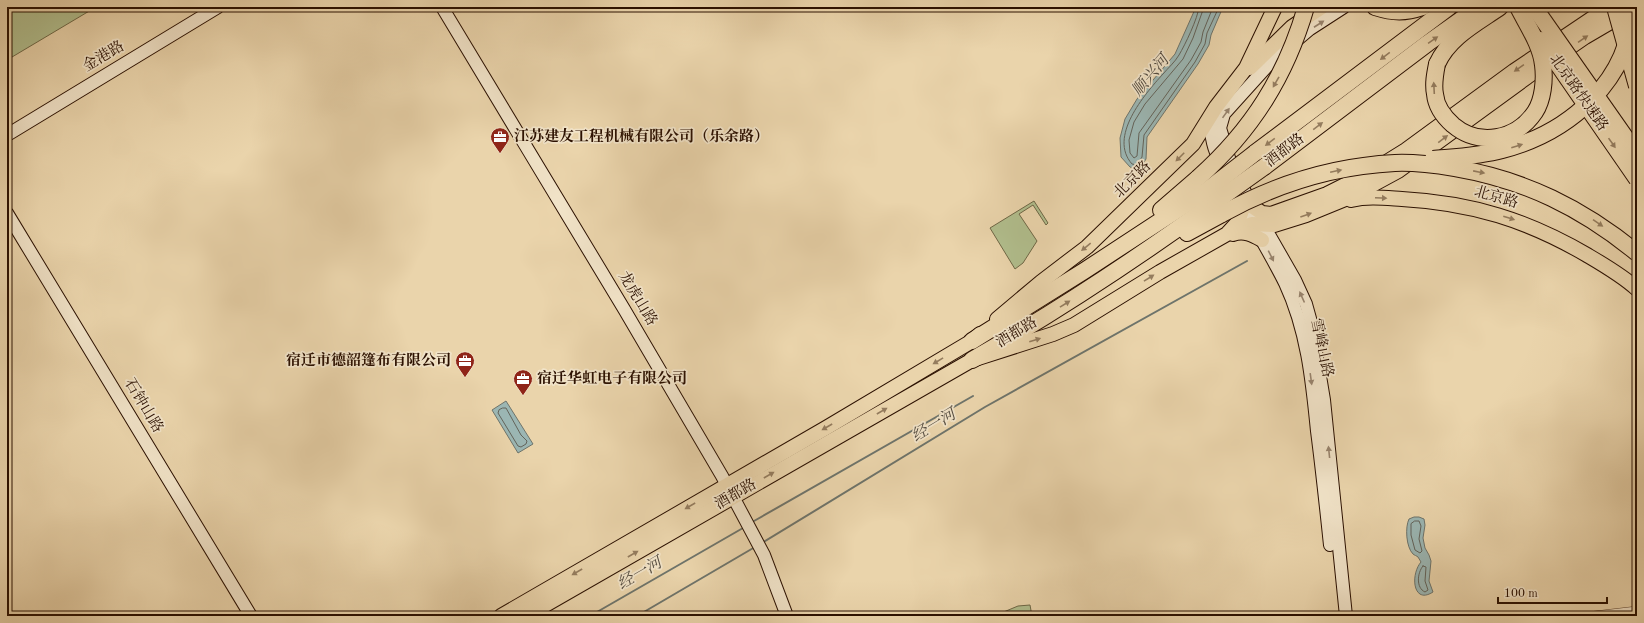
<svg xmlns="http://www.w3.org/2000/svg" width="1644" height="623" font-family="'Old Standard TT','Noto Serif SC',serif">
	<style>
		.green { fill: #b1be8d; stroke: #6e6746 }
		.water { fill: #9bb6b3; stroke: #6e746b }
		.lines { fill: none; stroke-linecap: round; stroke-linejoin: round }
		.shore { stroke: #63635a; stroke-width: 1 }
		.stream { stroke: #6e746b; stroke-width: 2 }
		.street-casing { stroke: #5b412b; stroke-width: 10 }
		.secondary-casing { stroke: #2b1000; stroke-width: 14 }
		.primary-casing { stroke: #2b1000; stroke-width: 16 }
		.highway-casing { stroke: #2b1000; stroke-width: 18 }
		.street { stroke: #f1e3c8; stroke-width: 9 }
		.secondary { stroke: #f1e3c8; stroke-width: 12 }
		.primary { stroke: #ead4ab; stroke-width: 14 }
		.highway { stroke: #ead4ab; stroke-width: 16 }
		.highway-bridge-casing { stroke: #2b1000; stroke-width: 18; stroke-linecap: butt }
		.highway-bridge { stroke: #ead4ab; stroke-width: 16 }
		.oneway { fill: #98846e }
		.oneway2 { fill: #947c5e }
		.labels { text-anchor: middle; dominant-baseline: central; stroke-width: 3.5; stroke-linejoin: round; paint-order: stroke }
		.street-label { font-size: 15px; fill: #2b1000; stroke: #f1e3c8 }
		.poi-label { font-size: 15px; font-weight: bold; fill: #2b1000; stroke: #f1e3c8; text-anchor: start }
		.water-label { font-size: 16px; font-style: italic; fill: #524a3f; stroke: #f1e3c8 }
	</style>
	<rect width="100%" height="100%" fill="#ead4ab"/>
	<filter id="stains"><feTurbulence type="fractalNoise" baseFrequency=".005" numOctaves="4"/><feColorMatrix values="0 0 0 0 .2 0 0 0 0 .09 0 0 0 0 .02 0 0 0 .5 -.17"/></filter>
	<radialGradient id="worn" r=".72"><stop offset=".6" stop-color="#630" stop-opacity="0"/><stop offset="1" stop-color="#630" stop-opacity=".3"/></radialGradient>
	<g class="green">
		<path d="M 7,7 L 96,7 L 7,60 Z"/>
		<path d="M 1034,201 L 1048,223 L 1046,225 L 1033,205 L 1019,214 L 1037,241 L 1023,263 L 1015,269 L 990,228 Z"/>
		<path d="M 1030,605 L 1032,616 L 994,616 L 1018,606 Z"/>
	</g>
	<g class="water">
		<path d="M 1196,7 L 1223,7 L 1211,35 L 1209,45 L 1198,64 L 1147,137 L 1146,159 L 1139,170 L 1130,167 L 1121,157 L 1120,138 L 1125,119 L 1137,99 L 1175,54 Z"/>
		<path d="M 506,401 L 533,444 L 518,453 L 492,410 Z"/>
		<path d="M 1414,517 L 1419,517 L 1424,519 L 1425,525 L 1423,538 L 1425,548 L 1429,555 L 1431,561 L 1429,581 L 1433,592 C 1413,605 1410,575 1421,562 L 1418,557 C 1417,556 1414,555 1413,554 C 1406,547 1405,527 1409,519 Z"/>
	</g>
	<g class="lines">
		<g class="shore">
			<path d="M 1199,7 C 1198,18 1185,45 1179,55 C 1175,62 1168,68 1163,74 C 1144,95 1108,137 1132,164 L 1137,165 L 1142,157 L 1144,135 L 1195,62 L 1205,44 L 1207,33 L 1219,7"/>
			<path d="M 1204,7 L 1193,38 L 1183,59 L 1145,104 L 1134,122 L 1129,140 L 1130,153 L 1134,158 L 1137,156 L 1139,133 L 1191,60 L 1201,42 L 1203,32 L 1213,7"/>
			<path d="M 503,408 L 506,408 L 521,435 L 527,441 L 526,444 L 521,447 L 518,446 L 498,413 L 499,410 Z"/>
			<path d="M 1415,521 L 1419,521 L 1421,526 L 1419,539 L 1422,551 L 1420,553 L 1415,550 L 1411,535 L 1411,524 Z"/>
			<path d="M 1423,566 L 1426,567 L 1425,581 L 1428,590 L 1425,592 C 1416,588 1417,573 1423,566 Z"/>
		</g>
		<g class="stream">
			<path d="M 754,521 L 973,396"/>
			<path d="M 762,543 L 985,407 L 1247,261"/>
			<path d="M 590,616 L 743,528"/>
			<path d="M 637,616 L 755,547"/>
		</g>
		<defs>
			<path id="street" d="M 1594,616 L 1637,611"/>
			<g id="secondary">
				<path d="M 442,7 L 624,309 L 722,476 L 764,555 L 787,616"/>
				<path d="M 1344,7 L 1310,29 L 1271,62 L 1224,114 L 1220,128 L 1229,158 L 1247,196 L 1295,280 L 1306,304 L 1311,322 L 1324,400 L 1346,616"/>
				<path d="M 1214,113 C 1210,124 1210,132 1213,143 C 1216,157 1224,169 1230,182 C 1247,216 1268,249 1285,283 C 1307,330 1312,380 1317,431 C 1322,469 1326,507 1330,545"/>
				<path d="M 7,135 L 218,7"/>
				<path d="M 7,213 L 251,616"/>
			</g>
			<g id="primary">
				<path d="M 1250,68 L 1292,27 L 1322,7"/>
				<path d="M 1351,200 C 1368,196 1385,198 1402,199 C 1472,203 1527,220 1587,255 C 1604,265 1623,276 1637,289"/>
				<path d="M 1253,207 L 1262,213 L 1271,214 L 1327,194 L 1369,173 L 1406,150 L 1514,71 L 1609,7"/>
				<path d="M 1231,233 L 1252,224 L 1274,225 L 1306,215 L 1350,197 L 1398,171 L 1527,77 L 1585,37 L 1626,13"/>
				<path d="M 1233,234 C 1244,230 1253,235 1262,240"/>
				<path d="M 997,319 L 1041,282 L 1087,247 L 1193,144 L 1216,107 L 1246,68 L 1275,7"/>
				<path d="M 501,616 L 826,428 L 972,341 L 980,334"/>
				<path d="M 526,616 L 972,360 L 1053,334 L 1074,325 L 1160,272 L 1227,234 L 1238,222 L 1243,208"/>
			</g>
			<g id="highway">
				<path d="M 1375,7 C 1394,13 1405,13 1423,7"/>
				<path d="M 1437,64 C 1449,37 1477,23 1500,7"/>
				<path d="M 1255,153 L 1449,7"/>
				<path d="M 1264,167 L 1428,43 L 1479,7"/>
				<path d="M 1161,210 L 1198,178"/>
				<path d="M 1187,233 L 1222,214"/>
				<path d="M 972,341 L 1084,271 L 1206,191"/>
				<path d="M 972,360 C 1056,312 1136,259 1215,202"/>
			</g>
		</defs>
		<use href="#street" class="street-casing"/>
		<use href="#secondary" class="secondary-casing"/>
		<use href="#primary" class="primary-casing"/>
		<use href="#highway" class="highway-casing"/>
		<use href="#street" class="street"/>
		<use href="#secondary" class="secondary"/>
		<use href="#primary" class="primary"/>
		<use href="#highway" class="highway"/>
		<defs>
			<g id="highway-bridge">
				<path d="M 1534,7 L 1637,154"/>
				<path d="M 1615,7 L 1637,86"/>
				<path d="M 1541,40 L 1637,179"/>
				<path d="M 1437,64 C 1435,74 1433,84 1435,94 C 1436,106 1444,117 1453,125 C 1479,147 1516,140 1535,112 C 1543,100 1545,80 1543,65 C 1541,45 1527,25 1518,7"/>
				<path d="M 1433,159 C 1456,157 1480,156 1502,150 C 1569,133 1631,80 1632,7"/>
				<path d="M 1198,178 C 1252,130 1286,76 1306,7"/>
				<path d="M 1206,191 L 1255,153"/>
				<path d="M 1215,202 L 1264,167"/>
				<path d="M 1222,214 C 1274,185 1334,166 1395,163 C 1415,162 1436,165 1455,168 C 1525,180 1582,208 1637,253"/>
			</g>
		</defs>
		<use href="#highway-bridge" class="highway-bridge-casing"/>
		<use href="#highway-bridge" class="highway-bridge"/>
	</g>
	<defs><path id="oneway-solid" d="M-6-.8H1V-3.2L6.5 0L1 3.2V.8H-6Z"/></defs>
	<g class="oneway">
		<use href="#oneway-solid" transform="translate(1319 24) rotate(-33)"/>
		<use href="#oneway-solid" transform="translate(1226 113) rotate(-55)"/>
		<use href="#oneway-solid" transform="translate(1271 256) rotate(63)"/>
		<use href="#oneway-solid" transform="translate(1302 297) rotate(-114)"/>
		<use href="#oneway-solid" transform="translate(1311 379) rotate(82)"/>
		<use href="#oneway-solid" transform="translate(1329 452) rotate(-96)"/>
	</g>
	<g class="oneway2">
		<use href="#oneway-solid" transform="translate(1583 39) rotate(-34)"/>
		<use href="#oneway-solid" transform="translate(1433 40) rotate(-35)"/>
		<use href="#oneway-solid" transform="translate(1385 56) rotate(143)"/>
		<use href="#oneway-solid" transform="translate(1519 68) rotate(145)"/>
		<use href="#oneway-solid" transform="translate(1276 82) rotate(120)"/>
		<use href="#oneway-solid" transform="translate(1434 88) rotate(-93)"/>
		<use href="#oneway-solid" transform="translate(1318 126) rotate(-37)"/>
		<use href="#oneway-solid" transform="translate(1443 139) rotate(-37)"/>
		<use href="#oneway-solid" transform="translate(1270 142) rotate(143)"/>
		<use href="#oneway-solid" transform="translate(1612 143) rotate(55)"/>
		<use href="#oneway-solid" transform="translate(1517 146) rotate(-18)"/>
		<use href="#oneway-solid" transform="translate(1180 157) rotate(135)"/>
		<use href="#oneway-solid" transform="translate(1336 171) rotate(-12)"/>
		<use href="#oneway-solid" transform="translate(1479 172) rotate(11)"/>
		<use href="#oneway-solid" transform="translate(1381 198) rotate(2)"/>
		<use href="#oneway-solid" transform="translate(1306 215) rotate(-20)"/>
		<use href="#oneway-solid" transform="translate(1509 218) rotate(17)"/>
		<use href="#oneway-solid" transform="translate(1598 223) rotate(34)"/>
		<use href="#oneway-solid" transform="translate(1086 247) rotate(141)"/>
		<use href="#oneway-solid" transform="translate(1149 278) rotate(-32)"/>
		<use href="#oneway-solid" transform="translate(1065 304) rotate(-32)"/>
		<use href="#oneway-solid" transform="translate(1035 340) rotate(-18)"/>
		<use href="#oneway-solid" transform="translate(938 361) rotate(149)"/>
		<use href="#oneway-solid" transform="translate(882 411) rotate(-30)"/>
		<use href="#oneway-solid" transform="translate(827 427) rotate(150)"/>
		<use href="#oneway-solid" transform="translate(769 475) rotate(-30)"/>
		<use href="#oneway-solid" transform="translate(690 506) rotate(150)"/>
		<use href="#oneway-solid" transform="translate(633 554) rotate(-30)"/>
		<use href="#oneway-solid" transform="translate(577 572) rotate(150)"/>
	</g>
	<defs>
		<symbol id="office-pin" viewBox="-11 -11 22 30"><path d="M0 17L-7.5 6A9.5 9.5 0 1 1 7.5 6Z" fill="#8f2418" stroke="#f1e3c8"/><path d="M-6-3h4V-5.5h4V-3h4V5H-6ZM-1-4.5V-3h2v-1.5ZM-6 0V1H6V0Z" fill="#fff"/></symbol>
	</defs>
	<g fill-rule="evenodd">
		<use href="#office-pin" x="489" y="126" width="22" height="30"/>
		<use href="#office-pin" x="454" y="350" width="22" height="30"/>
		<use href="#office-pin" x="512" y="368" width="22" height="30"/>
	</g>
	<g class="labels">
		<g class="street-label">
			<text transform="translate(104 57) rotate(-31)">金港路</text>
			<text transform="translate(1578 93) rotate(55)">北京路快速路</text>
			<text transform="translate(1285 151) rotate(-37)">酒都路</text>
			<text transform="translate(1133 180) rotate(-45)">北京路</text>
			<text transform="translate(1496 198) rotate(16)">北京路</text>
			<text transform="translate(637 299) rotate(59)">龙虎山路</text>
			<text transform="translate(1017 333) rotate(-31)">酒都路</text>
			<text transform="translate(1321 348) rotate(78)">雪峰山路</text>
			<text transform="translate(143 406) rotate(59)">石钟山路</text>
			<text transform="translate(736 495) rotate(-30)">酒都路</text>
		</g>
		<g class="poi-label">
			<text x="514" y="137">江苏建友工程机械有限公司（乐余路）</text>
			<text x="451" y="361" text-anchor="end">宿迁市德韶篷布有限公司</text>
			<text x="537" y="379">宿迁华虹电子有限公司</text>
		</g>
		<g class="water-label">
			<text transform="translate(1151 76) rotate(-50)">顺兴河</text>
			<text transform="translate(934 426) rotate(-31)">经一河</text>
			<text transform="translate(640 574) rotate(-30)">经一河</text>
		</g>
	</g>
	<rect width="1644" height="623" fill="none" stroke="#ead4ab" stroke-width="24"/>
	<rect x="8" y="8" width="1628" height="607" fill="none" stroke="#2b1000" stroke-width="2"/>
	<rect x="12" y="12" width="1620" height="599" fill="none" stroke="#2b1000"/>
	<path d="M1498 597v6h109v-6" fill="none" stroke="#2b1000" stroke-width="2"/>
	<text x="1504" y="597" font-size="12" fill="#2b1000" stroke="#f1e3c8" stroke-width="3" paint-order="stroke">100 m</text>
	<rect width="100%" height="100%" filter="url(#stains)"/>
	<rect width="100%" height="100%" fill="url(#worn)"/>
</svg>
